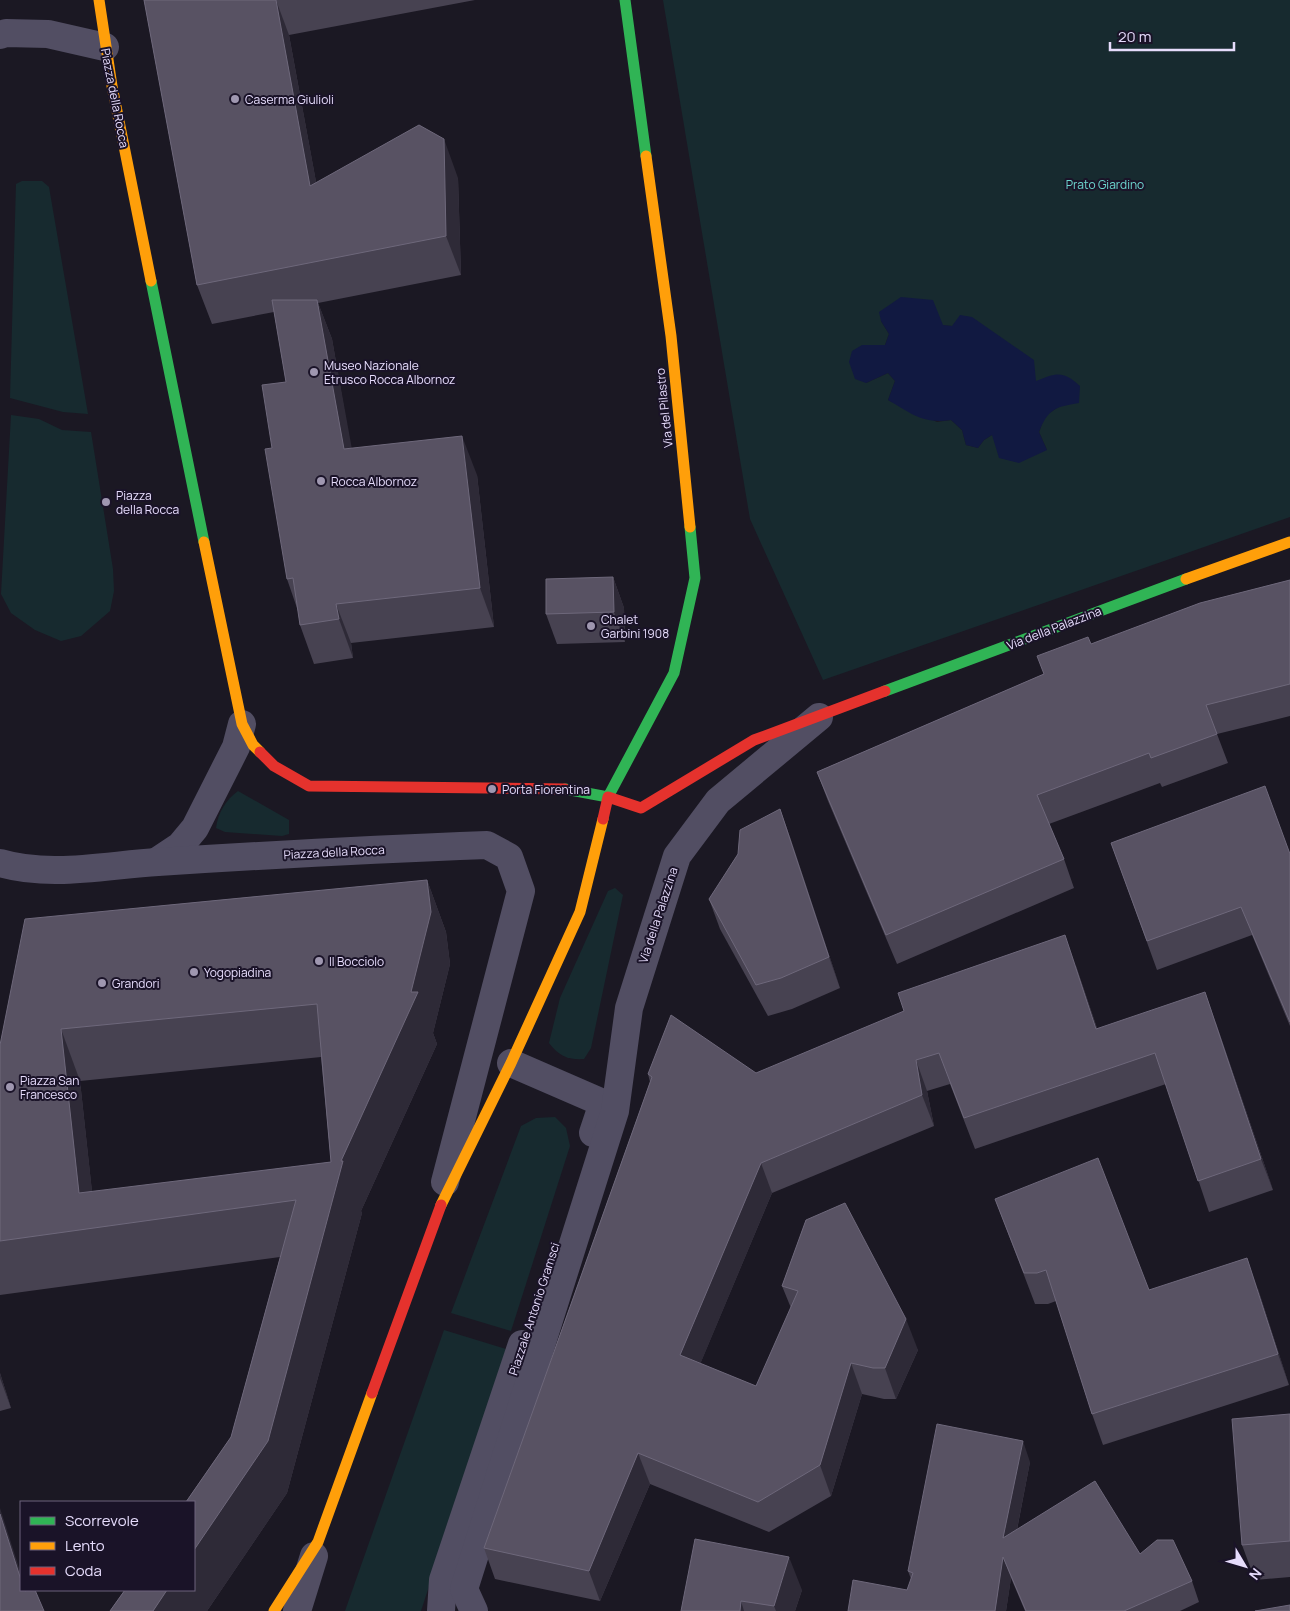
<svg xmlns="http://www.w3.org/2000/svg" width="1290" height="1611" font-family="Manrope,sans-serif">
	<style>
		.green { fill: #172a2f; fill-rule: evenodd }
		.water { fill: #111941 }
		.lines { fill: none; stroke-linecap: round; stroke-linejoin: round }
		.street { stroke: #524e63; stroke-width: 28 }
		.fast { stroke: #30b455; stroke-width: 11 }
		.slow { stroke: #ff9f0a; stroke-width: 11 }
		.jam { stroke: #e5322d; stroke-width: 11 }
		.wall { fill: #474251; fill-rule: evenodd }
		.shaded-wall { fill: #2e2a37 }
		.building { fill: #585263; stroke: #6e687b; fill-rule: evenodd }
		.poi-dot { fill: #9f97b0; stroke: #1a1328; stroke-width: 2 }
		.labels { text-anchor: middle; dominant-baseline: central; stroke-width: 4; stroke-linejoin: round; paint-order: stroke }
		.street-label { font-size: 12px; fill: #e6dcfc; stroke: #1a1328 }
		.poi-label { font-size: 12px; fill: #e6dcfc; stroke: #1a1328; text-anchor: start }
		.park-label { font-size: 12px; fill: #6dd7d0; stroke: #1a1328 }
	</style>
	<rect width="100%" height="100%" fill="#1b1823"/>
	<g class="green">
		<path d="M 663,0 L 1290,0 L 1290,517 L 823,680 L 750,519 ZM 881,321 L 952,326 L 1036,382 L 1060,406 L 1045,416 L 1039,432 L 1047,450 L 992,435 L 984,440 L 978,448 L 966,445 L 962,430 L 951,420 L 937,422 L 888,400 L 895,381 L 888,373 L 866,383 L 862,345 L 885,345 L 889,334 Z"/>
		<path d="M 22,181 L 42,181 L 49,187 L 88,414 L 63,412 L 10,398 L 16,184 Z"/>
		<path d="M 11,415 L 39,419 L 62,430 L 91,432 L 113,569 L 114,591 L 110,611 L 81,636 L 61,641 L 35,630 L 11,613 L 1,594 Z"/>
		<path d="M 238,791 L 289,820 L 289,834 L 282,836 L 225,832 L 216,828 C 218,812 226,800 238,791 Z"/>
		<path d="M 615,888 L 623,895 L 591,1048 L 584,1059 C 568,1060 559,1056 549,1043 L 560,998 L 608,891 Z"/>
		<path d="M 555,1117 L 566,1128 L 570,1146 L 511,1331 L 451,1313 L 521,1126 L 536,1118 Z"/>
		<path d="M 444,1330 L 506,1349 L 421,1611 L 345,1611 Z"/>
	</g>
	<path class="water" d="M 901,297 L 933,300 L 943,325 L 952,326 L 960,315 L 972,317 L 1034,360 L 1036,381 C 1056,373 1063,370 1080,386 L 1079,403 C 1055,407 1048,409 1039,432 L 1047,450 L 1019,463 L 999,458 L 992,435 L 984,440 L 978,448 L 966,445 L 962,430 L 951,420 C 923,424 912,414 888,400 L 895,381 L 888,373 L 866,383 L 855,379 L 849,362 L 852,351 L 862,345 L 885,345 L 889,334 L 881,321 L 879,312 Z"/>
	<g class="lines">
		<g class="street">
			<path d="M 0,35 L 6,33 L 48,34 L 105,47"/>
			<path d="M 156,862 L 180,846 L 195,828 L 236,747 L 242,724"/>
			<path d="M 0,863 C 50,878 107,865 158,862 C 268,855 378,849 487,845 L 509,857 L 521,891 L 445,1182"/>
			<path d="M 511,1063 L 603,1103 L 593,1133"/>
			<path d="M 297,1611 L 314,1556"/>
			<path d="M 441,1611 L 443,1580 L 522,1344"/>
			<path d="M 474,1611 L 464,1589 L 615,1111 L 629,1008 L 677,856 L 718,801 L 819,717"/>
		</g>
		<g class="fast">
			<path d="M 625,0 L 646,156"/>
			<path d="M 151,281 L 204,542"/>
			<path d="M 885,691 L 1186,579"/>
			<path d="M 565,789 L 608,797 L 674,673 L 695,578 L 690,527"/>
		</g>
		<g class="slow">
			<path d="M 99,0 L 112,86 L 151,281"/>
			<path d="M 646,156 L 671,336 L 690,527"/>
			<path d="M 204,542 L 242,724 L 253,745 L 260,752"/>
			<path d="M 1186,579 L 1290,542"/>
			<path d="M 441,1205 L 511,1063 L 580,912 L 603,819"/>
			<path d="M 274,1611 L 318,1542 L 372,1393"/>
		</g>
		<g class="jam">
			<path d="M 260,752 L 274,766 L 309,786 L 565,789"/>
			<path d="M 603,819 L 608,797 L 641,808 L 754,740 L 885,691"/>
			<path d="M 372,1393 L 441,1205"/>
		</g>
	</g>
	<g class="wall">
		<path d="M 144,0 L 475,0 L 289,35 L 316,182 L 458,178 L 461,275 L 318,303 L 332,339 L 351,449 L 477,475 L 494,627 L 351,643 L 353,658 L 314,664 L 300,625 L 298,611 L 287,579 L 272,448 L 286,382 L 274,312 L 212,324 L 197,285 Z"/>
		<path d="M 613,577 L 624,608 L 625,642 L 557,644 L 546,614 Z"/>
		<path d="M 1290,580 L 1290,716 L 1217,734 L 1228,763 L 1162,787 L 1160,783 L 1049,824 L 1064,859 L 1074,888 L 897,964 L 828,801 L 817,772 L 1044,674 L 1091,644 Z"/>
		<path d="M 780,809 L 791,840 L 840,988 L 792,1009 L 768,1016 L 720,929 L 709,899 Z"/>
		<path d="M 1111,843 L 1290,854 L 1290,1026 L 1252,935 L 1157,970 Z"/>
		<path d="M 427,880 L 446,932 L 450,964 L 433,1033 L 437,1044 L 361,1211 L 362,1213 L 287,1493 L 207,1611 L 110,1611 L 231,1437 L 280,1257 L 0,1295 L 0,1045 ZM 321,1057 L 331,1162 L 92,1192 L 80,1081 Z"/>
		<path d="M 1076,966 L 1097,1028 L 1216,1023 L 1273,1190 L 1209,1212 L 1166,1084 L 975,1149 L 950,1084 L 927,1091 L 934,1126 L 772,1193 L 700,1364 L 756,1386 L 791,1308 L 782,1286 L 806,1220 L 918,1350 L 896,1399 L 884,1399 L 862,1394 L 831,1496 L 769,1532 L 650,1484 L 600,1601 L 495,1579 L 484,1548 L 650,1082 L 648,1074 L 756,1073 Z"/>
		<path d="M 995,1199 L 1149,1290 L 1258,1289 L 1289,1385 L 1103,1445 L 1092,1414 L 1056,1301 L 1048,1304 L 1035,1304 Z"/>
		<path d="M 0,1373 L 11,1408 L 0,1411 Z"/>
		<path d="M 1290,1414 L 1290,1577 L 1255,1580 L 1242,1545 Z"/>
		<path d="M 1030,1462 L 1017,1530 L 1140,1554 L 1192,1581 L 1199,1602 L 1180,1611 L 1025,1611 L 1011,1578 L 1006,1611 L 848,1611 L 907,1590 L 911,1579 L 908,1571 Z"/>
		<path d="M 802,1590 L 795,1611 L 681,1611 Z"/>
	</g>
	<g class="shaded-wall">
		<path d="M 276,0 L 289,35 L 324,225 L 310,186 Z"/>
		<path d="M 444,139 L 458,178 L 461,275 L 446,236 Z"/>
		<path d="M 317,300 L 332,339 L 359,488 L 344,449 Z"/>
		<path d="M 462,436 L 477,475 L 494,627 L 480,588 Z"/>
		<path d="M 613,577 L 624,608 L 625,642 L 614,612 Z"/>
		<path d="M 336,604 L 351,643 L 353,658 L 339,619 Z"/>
		<path d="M 780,809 L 791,840 L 840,988 L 829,957 Z"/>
		<path d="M 427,880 L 446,932 L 450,964 L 433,1033 L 437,1044 L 361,1211 L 362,1213 L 287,1493 L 207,1611 L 153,1611 L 167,1590 L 194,1590 L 194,1550 L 341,1161 L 411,992 Z"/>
		<path d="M 1065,935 L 1076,966 L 1107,1059 L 1096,1029 Z"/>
		<path d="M 1205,992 L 1216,1023 L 1273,1190 L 1261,1159 Z"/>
		<path d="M 61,1029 L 80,1081 L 96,1228 L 79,1193 Z"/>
		<path d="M 916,1060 L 927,1091 L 934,1126 L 922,1095 Z"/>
		<path d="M 761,1163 L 772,1193 L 691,1386 L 680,1355 Z"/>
		<path d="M 1247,1258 L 1258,1289 L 1289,1385 L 1278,1354 Z"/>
		<path d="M 906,1319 L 918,1350 L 896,1399 L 885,1368 Z"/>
		<path d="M 851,1363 L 862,1394 L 831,1496 L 820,1465 Z"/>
		<path d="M 0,1373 L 11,1408 L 0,1378 Z"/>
		<path d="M 1023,1441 L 1030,1462 L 1011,1560 L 1003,1538 Z"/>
		<path d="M 638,1453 L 650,1484 L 600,1601 L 589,1571 Z"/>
		<path d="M 0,1508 L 21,1574 L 21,1580 L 0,1514 Z"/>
		<path d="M 789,1557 L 802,1590 L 795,1611 L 776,1611 L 774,1606 Z"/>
		<path d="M 1003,1557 L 1011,1578 L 1006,1611 L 995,1611 Z"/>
		<path d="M 741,1601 L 744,1611 L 740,1611 Z"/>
	</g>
	<g class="building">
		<path d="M 144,0 L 276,0 L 310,186 L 419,125 L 444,139 L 446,236 L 197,285 Z"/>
		<path d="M 272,300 L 317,300 L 344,449 L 462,436 L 480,588 L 336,604 L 339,619 L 300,625 L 293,578 L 287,579 L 265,449 L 272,448 L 262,385 L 286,382 Z"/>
		<path d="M 613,577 L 614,612 L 546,614 L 546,579 Z"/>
		<path d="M 1290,580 L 1290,684 L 1206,705 L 1217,734 L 1151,758 L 1149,753 L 1037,795 L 1064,859 L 886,935 L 817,772 L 1044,674 L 1037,656 L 1088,637 L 1091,644 L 1200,603 Z"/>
		<path d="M 1265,786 L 1290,854 L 1290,1022 L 1241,907 L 1147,941 L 1111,843 Z"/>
		<path d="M 780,809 L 829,957 L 781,978 L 756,985 L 709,899 L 738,854 L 740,830 Z"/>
		<path d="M 427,880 L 431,912 L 411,992 L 418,992 L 341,1161 L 343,1161 L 268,1441 L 194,1550 L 194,1502 L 186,1502 L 231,1437 L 296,1200 L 0,1241 L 0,1045 L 25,919 ZM 317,1004 L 331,1162 L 79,1193 L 61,1029 Z"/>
		<path d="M 1065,935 L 1096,1029 L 1205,992 L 1261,1159 L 1198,1181 L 1155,1053 L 964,1118 L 939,1053 L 916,1060 L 922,1095 L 761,1163 L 680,1355 L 756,1386 L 798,1291 L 782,1286 L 806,1220 L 845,1203 L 906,1319 L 885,1368 L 873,1368 L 851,1363 L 820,1465 L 758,1502 L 638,1453 L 589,1571 L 484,1548 L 652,1077 L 648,1074 L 671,1015 L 756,1073 L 904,1011 L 898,993 Z"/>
		<path d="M 1098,1158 L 1149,1290 L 1247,1258 L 1278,1354 L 1092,1414 L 1046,1270 L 1037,1273 L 1024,1273 L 995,1199 Z"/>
		<path d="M 1290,1414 L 1290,1541 L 1242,1545 L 1232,1419 Z"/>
		<path d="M 937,1424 L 1023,1441 L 1003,1538 L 1095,1481 L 1140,1554 L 1157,1540 L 1173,1540 L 1192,1581 L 1124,1611 L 1026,1611 L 1003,1557 L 995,1611 L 848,1611 L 853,1580 L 907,1590 L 913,1573 L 908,1571 Z"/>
		<path d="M 0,1514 L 21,1580 L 21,1590 L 24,1590 L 25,1591 L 28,1590 L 35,1590 L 44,1611 L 0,1611 Z"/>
		<path d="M 695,1539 L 789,1557 L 774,1606 L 741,1601 L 740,1611 L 681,1611 Z"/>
		<path d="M 125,1590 L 167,1590 L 153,1611 L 110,1611 Z"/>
		<path d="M 1290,1605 L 1290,1611 L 1255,1611 Z"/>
	</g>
	<g class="poi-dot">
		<circle cx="235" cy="99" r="5"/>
		<circle cx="314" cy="372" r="5"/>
		<circle cx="321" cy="481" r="5"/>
		<circle cx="106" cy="502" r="5"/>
		<circle cx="591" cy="626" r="5"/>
		<circle cx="492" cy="789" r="5"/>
		<circle cx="319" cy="961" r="5"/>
		<circle cx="194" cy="972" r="5"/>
		<circle cx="102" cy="983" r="5"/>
		<circle cx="10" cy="1087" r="5"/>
	</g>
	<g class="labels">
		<g class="street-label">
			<text transform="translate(115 98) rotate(79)">Piazza della Rocca</text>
			<text transform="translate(664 408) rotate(-96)">Via del Pilastro</text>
			<text transform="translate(1054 628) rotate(-21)">Via della Palazzina</text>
			<text transform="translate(334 852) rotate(-3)">Piazza della Rocca</text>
			<text transform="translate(658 915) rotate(-72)">Via della Palazzina</text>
			<text transform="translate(534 1309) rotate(-72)">Piazzale Antonio Gramsci</text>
		</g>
		<g class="poi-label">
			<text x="245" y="99">Caserma Giulioli</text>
			<text x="324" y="365">Museo Nazionale<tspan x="324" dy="14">Etrusco Rocca Albornoz</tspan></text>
			<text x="331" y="481">Rocca Albornoz</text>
			<text x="116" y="495">Piazza<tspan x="116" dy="14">della Rocca</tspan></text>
			<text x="601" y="619">Chalet<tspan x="601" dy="14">Garbini 1908</tspan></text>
			<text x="502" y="789">Porta Fiorentina</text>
			<text x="329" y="961">Il Bocciolo</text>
			<text x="204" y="972">Yogopiadina</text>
			<text x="112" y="983">Grandori</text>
			<text x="20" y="1080">Piazza San<tspan x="20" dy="14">Francesco</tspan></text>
		</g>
		<g class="park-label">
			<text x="1105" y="184">Prato Giardino</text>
		</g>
	</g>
	<rect x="20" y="1501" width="175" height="90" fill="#1a1328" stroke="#6c637d"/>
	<rect x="30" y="1517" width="25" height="8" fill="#30b455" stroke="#6c637d"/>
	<text x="65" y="1526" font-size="15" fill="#e6dcfc">Scorrevole</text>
	<rect x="30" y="1542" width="25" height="8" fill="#ff9f0a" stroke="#6c637d"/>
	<text x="65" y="1551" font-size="15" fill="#e6dcfc">Lento</text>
	<rect x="30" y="1567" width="25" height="8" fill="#e5322d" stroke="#6c637d"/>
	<text x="65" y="1576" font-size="15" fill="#e6dcfc">Coda</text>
	<g transform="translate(1245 1566) rotate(128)" stroke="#1a1328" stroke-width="4" paint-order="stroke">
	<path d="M0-4L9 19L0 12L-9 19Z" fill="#e6dcfc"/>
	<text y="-8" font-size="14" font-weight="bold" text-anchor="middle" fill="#e6dcfc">N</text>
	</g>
	<path d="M1110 42v8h124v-8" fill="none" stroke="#e6dcfc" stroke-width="2.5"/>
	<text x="1118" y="42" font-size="15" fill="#e6dcfc" stroke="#1a1328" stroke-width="4" paint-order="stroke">20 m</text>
</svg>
